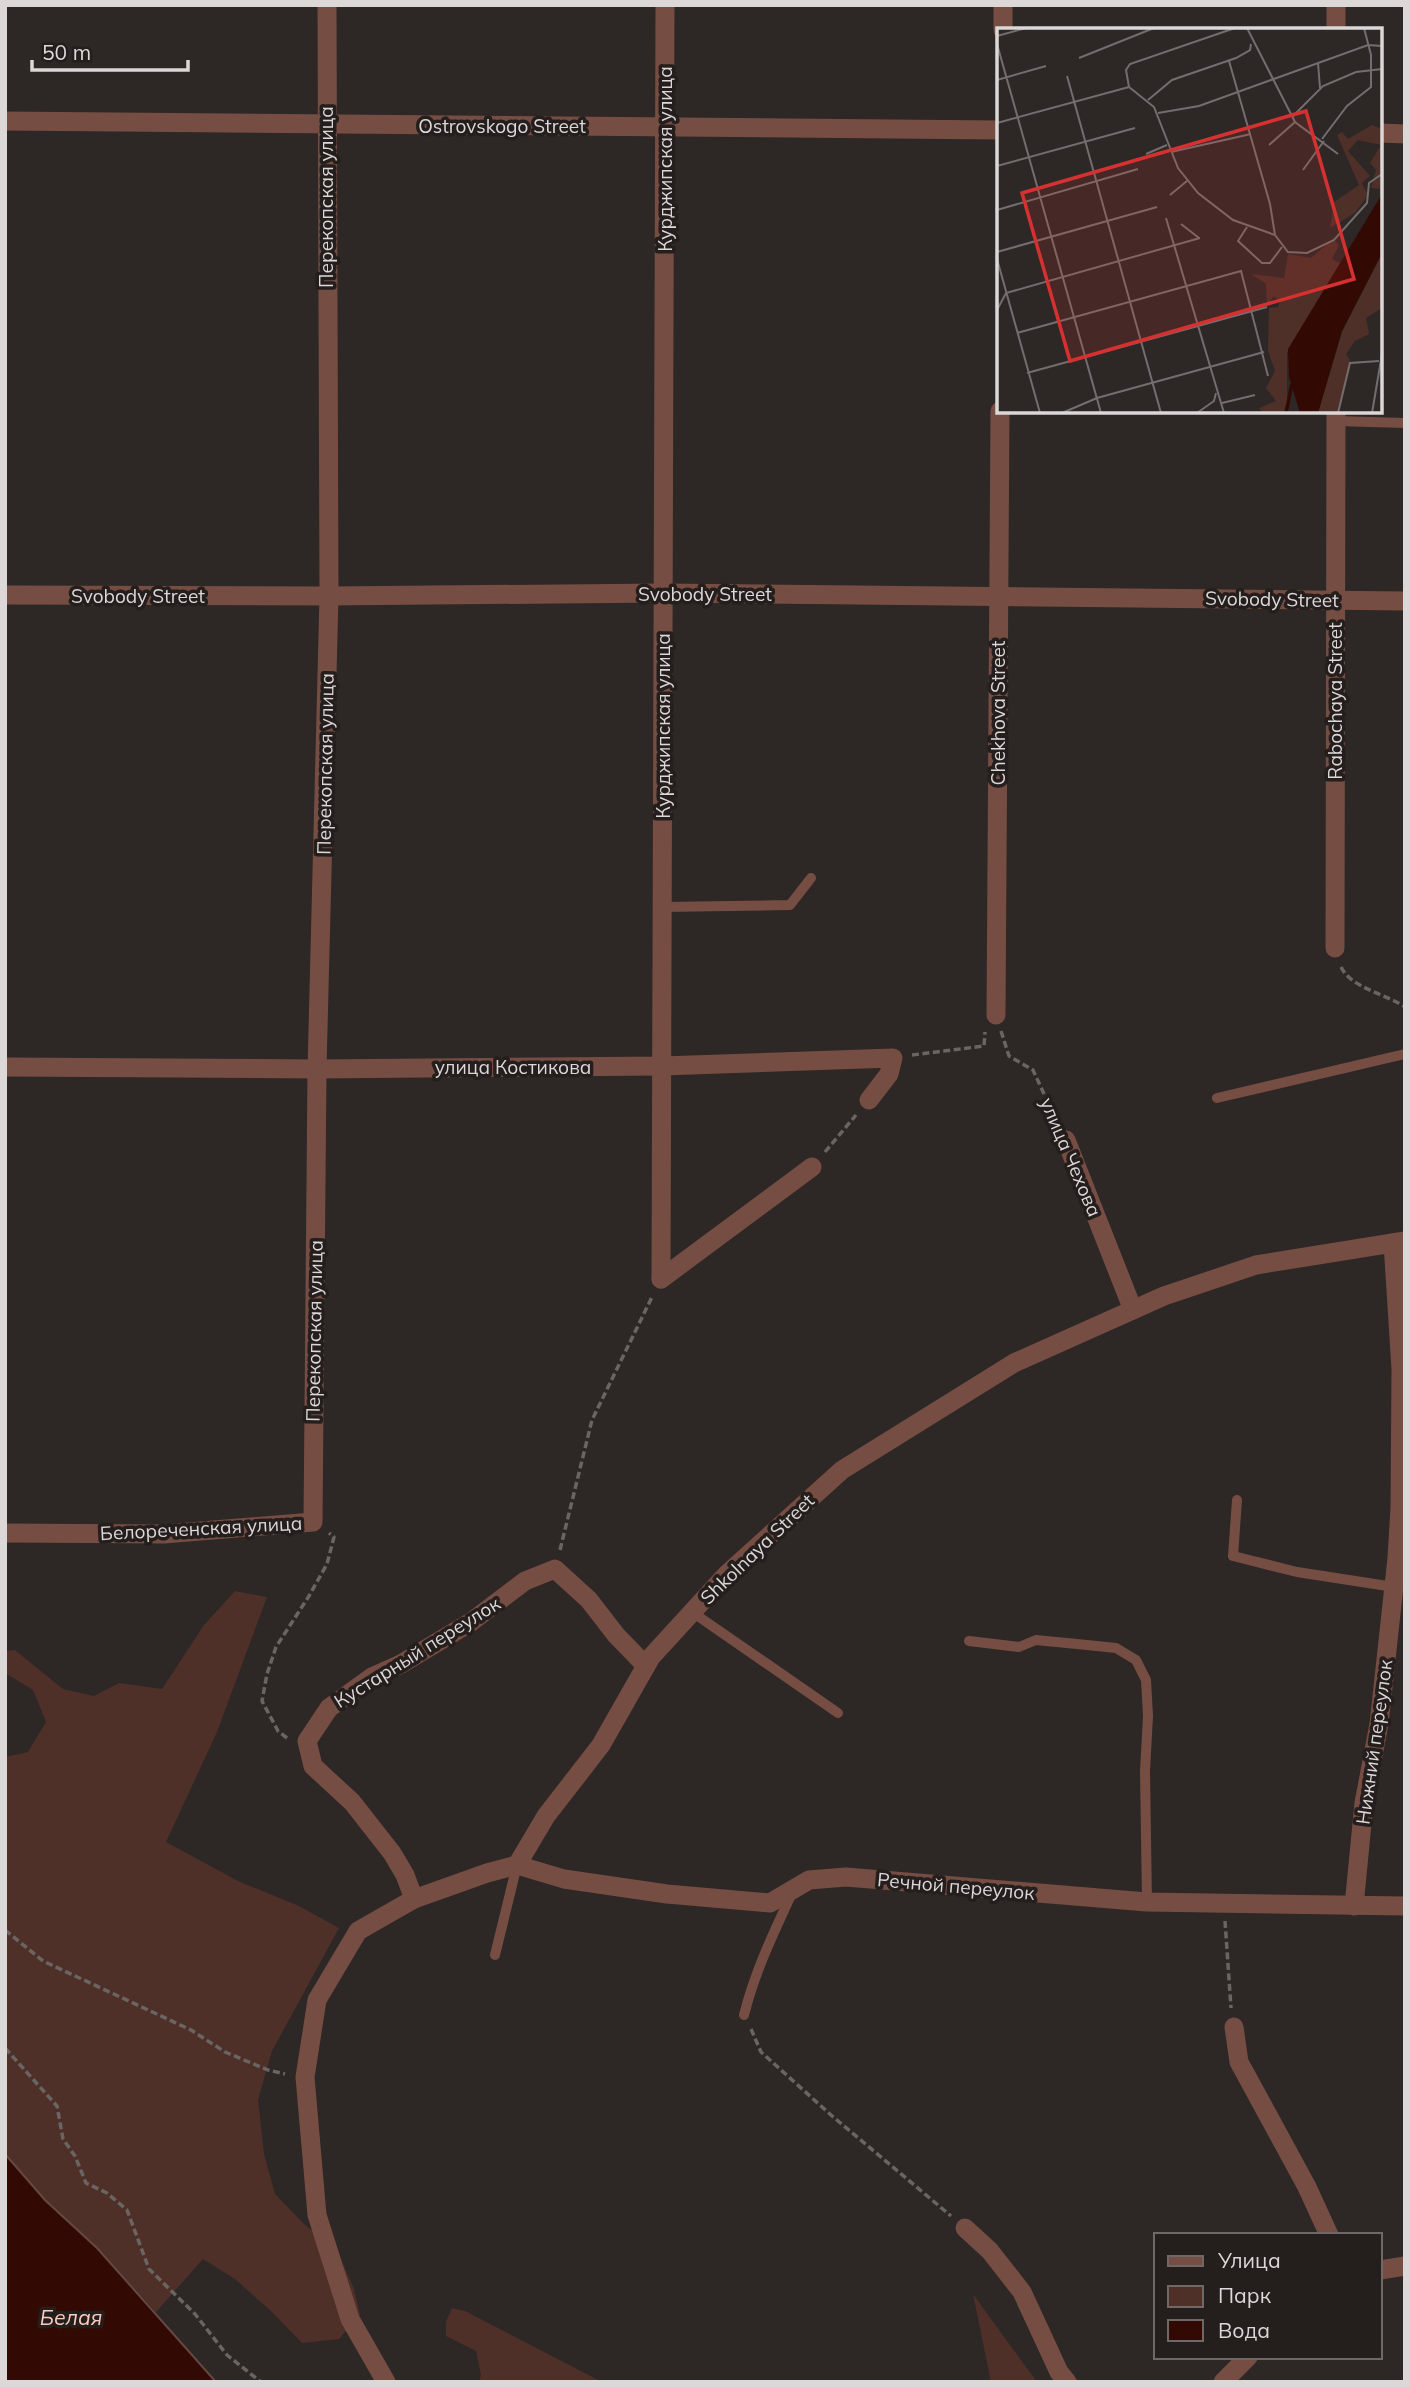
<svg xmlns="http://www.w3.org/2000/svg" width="1410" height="2387" font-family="Mulish,sans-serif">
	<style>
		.green { fill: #4f3028 }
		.water { fill: #320a03; stroke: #654843; stroke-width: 2 }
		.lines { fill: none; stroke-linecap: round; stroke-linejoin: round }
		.path { stroke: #6a6463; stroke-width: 3.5; stroke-dasharray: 7 3.5; stroke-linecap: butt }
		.service { stroke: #764d43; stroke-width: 10 }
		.minor { stroke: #764d43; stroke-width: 19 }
		.tertiary { stroke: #764d43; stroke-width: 19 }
		.labels { text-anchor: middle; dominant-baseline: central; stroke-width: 7; stroke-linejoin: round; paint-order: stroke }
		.street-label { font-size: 19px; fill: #dcd8d7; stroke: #241e1c }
		.water-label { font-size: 21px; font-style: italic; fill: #fdccbf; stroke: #241e1c }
		.inset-river { fill: none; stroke: #320a03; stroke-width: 3.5 }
		.inset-road { fill: none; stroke: #736e6d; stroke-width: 2 }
		.view { fill: #d63131; fill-opacity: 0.15; stroke: #d63131; stroke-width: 3.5 }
		.inset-edge { fill: none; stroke: #dcd8d7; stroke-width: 3.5 }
	</style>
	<rect width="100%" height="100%" fill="#2d2726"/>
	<g class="green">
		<path d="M 235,1591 L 267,1597 L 217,1732 L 166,1842 L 238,1881 L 299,1906 L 339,1928 L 272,2051 L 258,2100 L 264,2154 L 275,2194 L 304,2224 L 337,2250 L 354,2289 L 360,2315 L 339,2339 L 302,2343 L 271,2311 L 235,2279 L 203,2259 L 156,2312 L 97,2248 L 45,2200 L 5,2154 L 5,1757 L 28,1752 L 46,1722 L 33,1690 L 5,1673 L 5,1651 L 15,1650 L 63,1689 L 94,1696 L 119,1683 L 162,1689 L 204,1625 Z"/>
		<path d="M 973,2294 L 1037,2382 L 991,2382 Z"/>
		<path d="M 452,2308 L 465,2311 L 602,2382 L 479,2382 L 481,2375 L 476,2351 L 446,2336 L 446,2322 Z"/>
	</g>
	<path class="water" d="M 5,2154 L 45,2200 L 97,2248 L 216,2382 L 5,2382 Z"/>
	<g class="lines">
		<g class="path">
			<path d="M 1341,967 C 1351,988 1386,994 1405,1007"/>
			<path d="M 1001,1031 L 1009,1056 L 1033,1070 L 1057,1122"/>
			<path d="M 912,1055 L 984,1046 L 985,1032"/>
			<path d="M 825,1152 L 856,1115"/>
			<path d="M 560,1550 L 592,1420 L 653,1295"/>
			<path d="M 287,1738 L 278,1731 L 262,1701 L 267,1674 L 276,1647 L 309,1596 L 327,1564 L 334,1537 L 329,1533"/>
			<path d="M 1225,1921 L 1231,2008"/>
			<path d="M 5,1930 L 43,1961 L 191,2030 L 225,2052 L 268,2070 L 285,2074"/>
			<path d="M 751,2029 L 761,2052 L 831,2115 L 951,2216"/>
			<path d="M 5,2048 L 57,2106 L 63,2139 L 75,2156 L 86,2183 L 107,2193 L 127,2210 L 149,2269 L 195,2314 L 227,2355 L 261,2382"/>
		</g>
		<g class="service">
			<path d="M 1336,421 L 1405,423"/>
			<path d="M 662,907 L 790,905 L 811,878"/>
			<path d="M 1217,1098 L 1405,1054"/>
			<path d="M 1237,1500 L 1233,1556 L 1297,1572 L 1394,1587"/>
			<path d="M 692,1612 L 838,1713"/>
			<path d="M 969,1641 L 1019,1647 L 1036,1640 L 1087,1645 L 1116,1648 L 1136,1660 L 1146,1680 L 1148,1716 L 1145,1771 L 1147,1902"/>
			<path d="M 495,1955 L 517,1865"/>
			<path d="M 744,2015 C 755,1971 774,1932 793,1891"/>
		</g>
		<g class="minor">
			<path d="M 1003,30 L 1003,5"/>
			<path d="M 1336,30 L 1336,5"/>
			<path d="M 5,121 L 999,130"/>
			<path d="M 1380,133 L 1405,134"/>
			<path d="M 1335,948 L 1336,411"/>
			<path d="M 996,1015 L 1000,411"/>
			<path d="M 5,1067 L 317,1069 L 662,1066 L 893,1058 L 889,1074 L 869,1100"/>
			<path d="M 1066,1140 L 1133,1310"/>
			<path d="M 661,1279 L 665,5"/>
			<path d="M 661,1279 L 812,1167"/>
			<path d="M 5,1533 L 164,1534 L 313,1522 L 317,1069 L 329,596 L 327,5"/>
			<path d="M 517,1865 L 564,1879 L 667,1894 L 770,1903 L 809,1880 L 846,1877 L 1147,1902 L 1405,1906"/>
			<path d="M 414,1899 L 405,1875 L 392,1853 L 352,1802 L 313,1766 L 307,1741 L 329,1708 L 372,1677 L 401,1664 L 471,1622 L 525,1581 L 555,1569 L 589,1600 L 616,1635 L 646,1666"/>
			<path d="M 1354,1906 L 1364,1803 L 1379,1724 L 1397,1558 L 1400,1508 L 1401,1369 L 1393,1243"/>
			<path d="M 1234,2027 L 1239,2062 L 1307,2187 L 1329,2235"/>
			<path d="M 965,2228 L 990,2251 L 1022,2292 L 1059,2372 L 1067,2382"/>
			<path d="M 1380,2270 L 1405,2266"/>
			<path d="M 386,2382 L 350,2319 L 317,2215 L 305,2077 L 317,2000 L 358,1931 L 414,1899 L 487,1873 L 517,1865 L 546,1816 L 601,1745 L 651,1657 L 727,1574 L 842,1470 L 1014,1363 L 1164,1296 L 1256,1265 L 1405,1241"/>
			<path d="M 1223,2382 L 1248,2357"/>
		</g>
		<path class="tertiary" d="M 5,595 L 329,596 L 663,593 L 1405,601"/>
	</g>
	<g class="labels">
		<g class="street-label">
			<text x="502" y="126">Ostrovskogo Street</text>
			<text transform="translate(665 159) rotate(-90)">Курджипская улица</text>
			<text transform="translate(326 197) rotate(-90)">Перекопская улица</text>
			<text x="705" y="594">Svobody Street</text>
			<text x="138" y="596">Svobody Street</text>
			<text transform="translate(1272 599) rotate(1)">Svobody Street</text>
			<text transform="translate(1335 701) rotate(-90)">Rabochaya Street</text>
			<text transform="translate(998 713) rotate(-90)">Chekhova Street</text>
			<text transform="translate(663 726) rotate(-90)">Курджипская улица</text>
			<text transform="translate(325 764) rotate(-89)">Перекопская улица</text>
			<text x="513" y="1067">улица Костикова</text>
			<text transform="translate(1071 1157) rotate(67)">улица Чехова</text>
			<text transform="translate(314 1331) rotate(-89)">Перекопская улица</text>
			<text transform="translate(201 1528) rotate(-3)">Белореченская улица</text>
			<text transform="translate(757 1549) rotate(-44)">Shkolnaya Street</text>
			<text transform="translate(417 1652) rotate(-32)">Кустарный переулок</text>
			<text transform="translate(1374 1742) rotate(-82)">Нижний переулок</text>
			<text transform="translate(956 1886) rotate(5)">Речной переулок</text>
		</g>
		<g class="water-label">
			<text x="71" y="2317">Белая</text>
		</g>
	</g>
	<g transform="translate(997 28)">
		<rect width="385" height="385" fill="#2d2726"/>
		<path d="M 375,97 L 385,101 L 383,161 L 374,160 L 379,142 L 373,135 L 384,117 L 361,112 L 351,123 L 373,148 L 365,155 L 371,167 L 358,185 L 333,200 L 337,174 L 362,157 L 340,107 L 345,104 L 351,111 ZM 336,211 L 342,217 L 335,231 L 343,235 L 290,325 L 290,375 L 286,385 L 266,385 L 262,380 L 279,373 L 269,360 L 278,343 L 271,323 L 272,280 L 281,279 L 283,273 L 277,268 L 270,277 L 269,256 L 254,246 L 287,250 L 291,226 L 314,230 ZM 385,226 L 385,280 L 369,290 L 372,306 L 358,313 L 349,326 L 353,332 L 341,385 L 321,385 L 345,304 Z" fill="#4f3028"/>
		<path d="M 385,166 L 385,225 L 345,303 L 321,385 L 303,385 L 292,349 L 291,321 Z" fill="#320a03"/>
		<path class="inset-river" d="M 289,385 L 295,356"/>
		<path class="inset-road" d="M 250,0 L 298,94 L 341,126M 0,8 L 29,0M 0,16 L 104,385M 82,30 L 157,0M 232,33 L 273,176 L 278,207M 321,35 L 323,60M 70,48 L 164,385M 0,52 L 49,38M 132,59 L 157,79 L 181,140 L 201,165 L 236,192 L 278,207 L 291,224 L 310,225 L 337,212 L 370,175 L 372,155 L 385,146M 132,59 L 129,42 L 133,36 L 238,0M 151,72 L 175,52 L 239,30 L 253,22 L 254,16M 161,85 L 202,78 L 371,17 L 385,18M 295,89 L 326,58 L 359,44 L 385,41M 0,95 L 132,59M 325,111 L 350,78 L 374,59 L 374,27 L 367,0M 272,117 L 298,94M 174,124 L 254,106M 149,126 L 170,117M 0,138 L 138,100M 306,142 L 327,113M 173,167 L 190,153M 0,182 L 141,141M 169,190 L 227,385M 184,196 L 202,210M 250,199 L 241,213 L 265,235 L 273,235 L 285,219M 0,224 L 160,179M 0,231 L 43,385M 0,282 L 9,265 L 203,210M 20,305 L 244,243 L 271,348M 30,345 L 270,279M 225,375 L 258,367M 65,385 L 100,370 L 267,324M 200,385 L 217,373 L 219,365M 341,385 L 353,335 L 382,333M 375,385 L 385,326"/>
		<path class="view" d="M 309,83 L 357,251 L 73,333 L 25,165 Z"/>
		<rect width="385" height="385" class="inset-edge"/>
	</g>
	<rect width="1410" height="2387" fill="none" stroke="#dcd8d7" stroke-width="14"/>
	<rect x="1154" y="2233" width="228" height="126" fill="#241e1c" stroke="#6e6867" stroke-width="2"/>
	<rect x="1168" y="2256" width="35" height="10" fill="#764d43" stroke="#6e6867" stroke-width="2"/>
	<text x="1218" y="2268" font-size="21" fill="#dcd8d7">Улица</text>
	<rect x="1168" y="2286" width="35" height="21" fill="#4f3028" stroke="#6e6867" stroke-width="2"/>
	<text x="1218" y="2303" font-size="21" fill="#dcd8d7">Парк</text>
	<rect x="1168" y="2320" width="35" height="21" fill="#320a03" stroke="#6e6867" stroke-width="2"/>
	<text x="1218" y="2338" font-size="21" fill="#dcd8d7">Вода</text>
	<path d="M32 60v10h156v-10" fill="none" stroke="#dcd8d7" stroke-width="3.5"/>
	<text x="42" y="60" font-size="21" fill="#dcd8d7" stroke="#241e1c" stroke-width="5" paint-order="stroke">50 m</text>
</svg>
